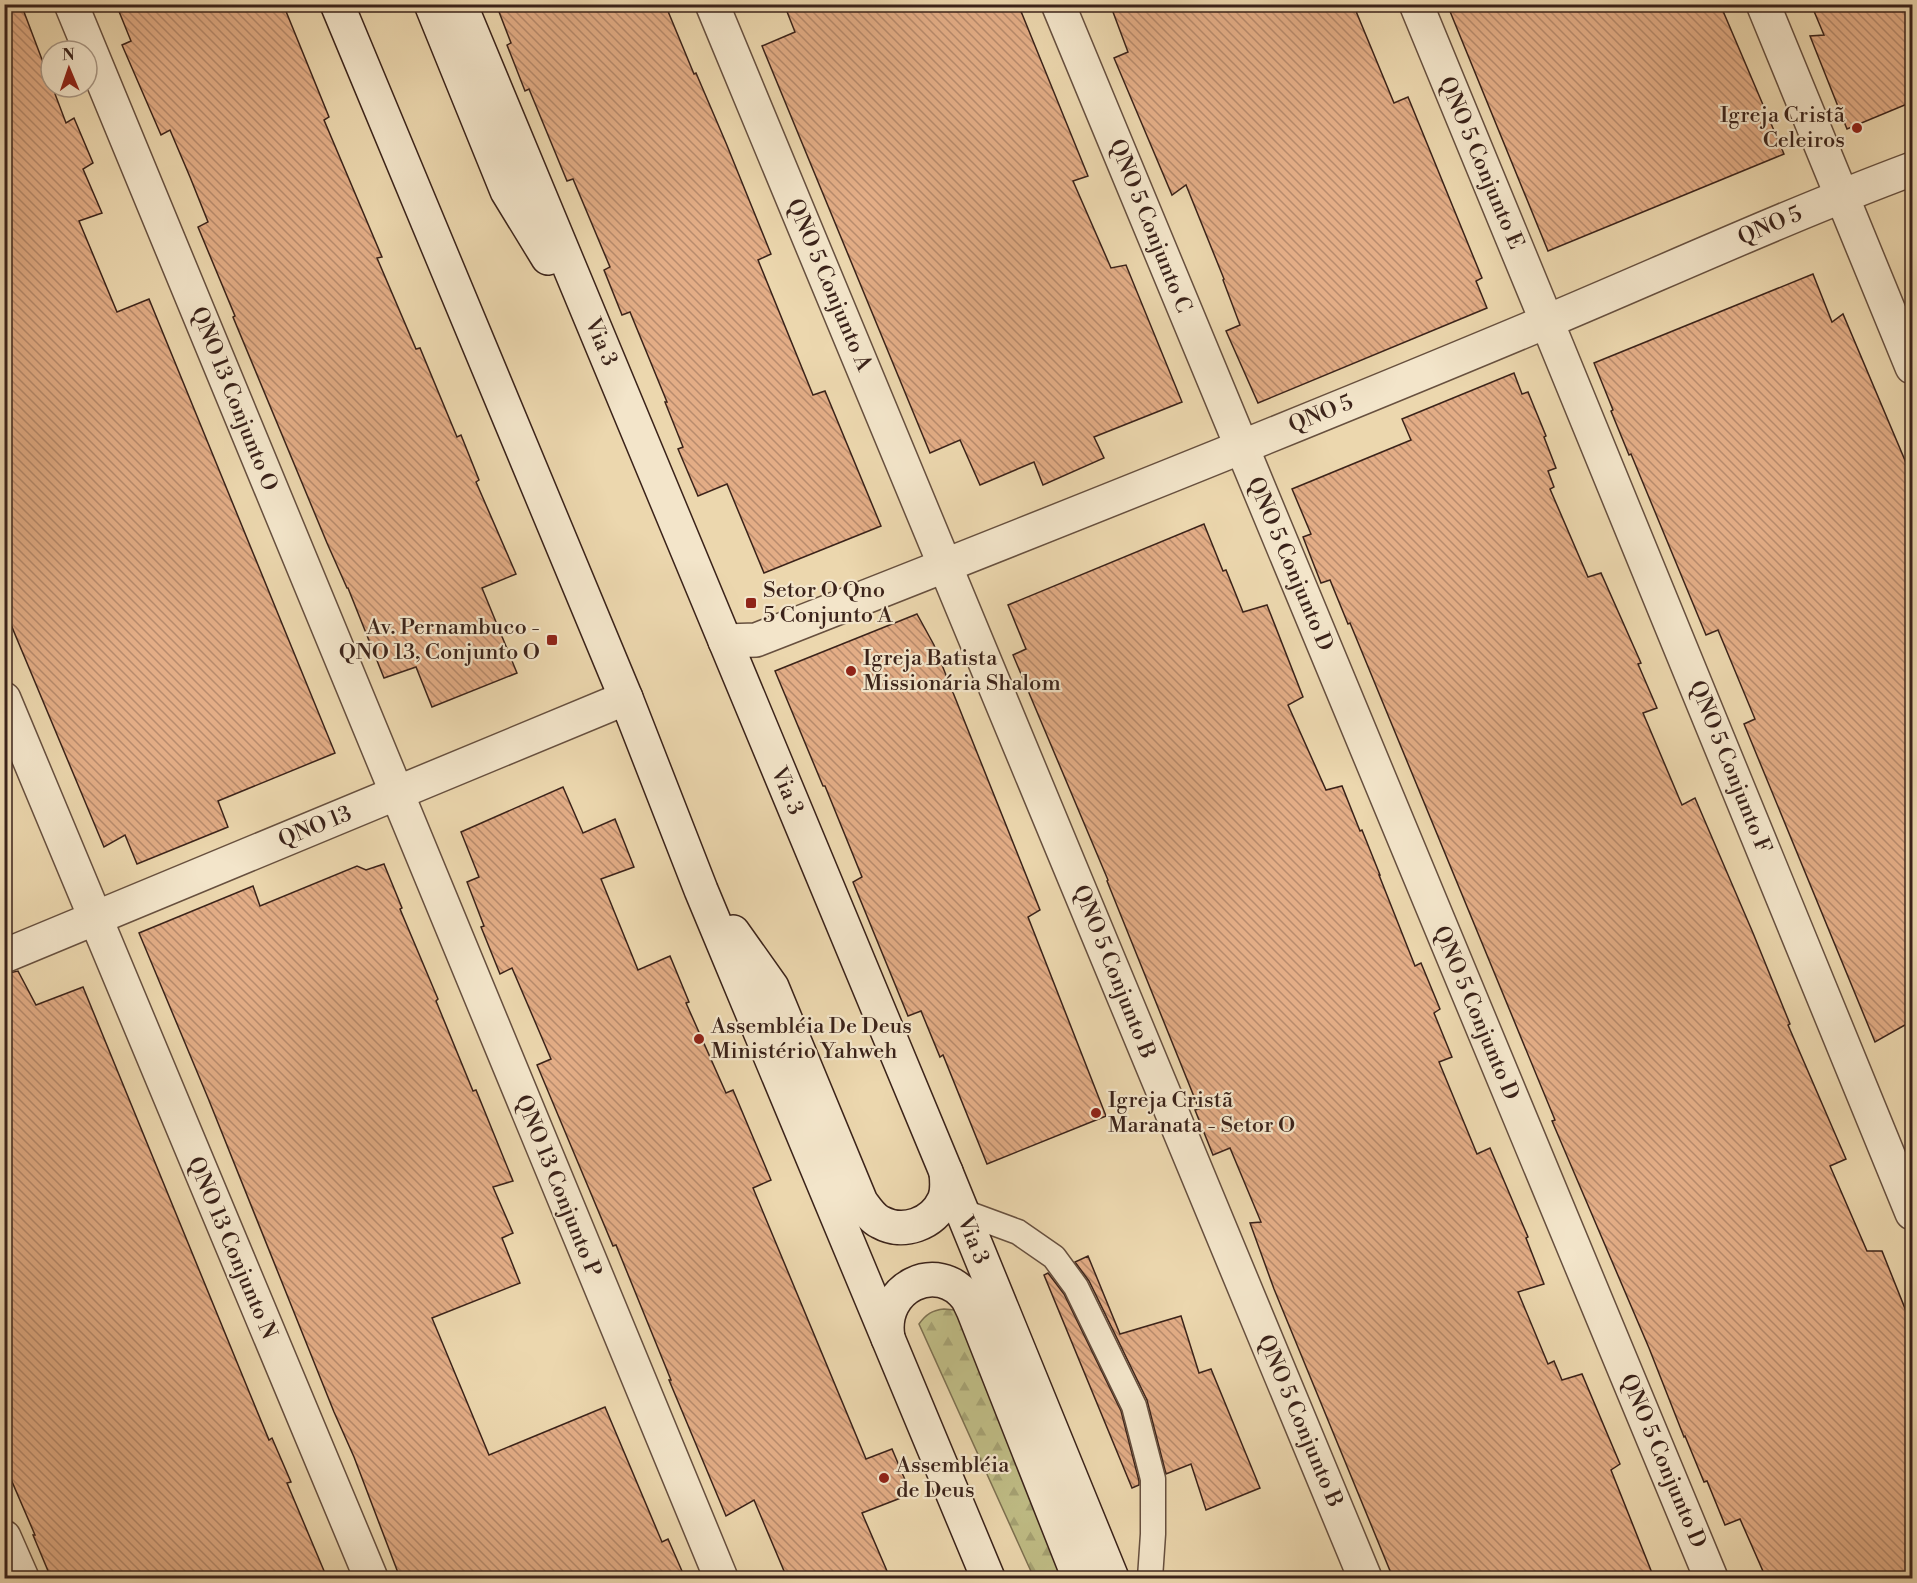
<svg xmlns="http://www.w3.org/2000/svg" width="1917" height="1583" font-family="'Libre Bodoni',serif">
	<style>
		.forest { fill: url(#forest-firs); stroke: #7d7050; stroke-width: 1.5 }
		.building { fill: url(#building-back-hatch); stroke: #3b231a; stroke-width: 1.5 }
		.lines { fill: none; stroke-linecap: round; stroke-linejoin: round }
		.lane-casing { stroke: #67503f; stroke-width: 27 }
		.street-casing { stroke: #67503f; stroke-width: 36 }
		.secondary-casing { stroke: #3b231a; stroke-width: 36 }
		.lane { stroke: #f3e5ca; stroke-width: 24 }
		.street { stroke: #f3e5ca; stroke-width: 33 }
		.secondary { stroke: #f3e5ca; stroke-width: 33 }
		.poi-dot { fill: #8f2418; stroke: #f3e5ca; stroke-width: 2 }
		.labels { text-anchor: middle; dominant-baseline: central; stroke-width: 4.5; stroke-linejoin: round; paint-order: stroke }
		.poi-label { font-size: 22px; fill: #3b231a; stroke: #f3e5ca; text-anchor: start }
		.street-label { font-size: 22px; fill: #3b231a; stroke: #f3e5ca }
	</style>
	<defs>
		<pattern id="forest-firs" width="22" height="20" patternUnits="userSpaceOnUse" patternTransform="scale(1.5)"><rect width="22" height="20" fill="#bfbc85"/><path d="M5 1l3.5 6h-7zM16 11l3.5 6h-7z" fill="#a5a172"/></pattern>
		<pattern id="building-back-hatch" width="6" height="6" patternUnits="userSpaceOnUse" patternTransform="scale(1.5)"><rect width="6" height="6" fill="#e3ad86"/><path d="M-1 5l2 2M0 0l6 6M5-1l2 2" fill="none" stroke="#b98c6d"/></pattern>
	</defs>
	<rect width="100%" height="100%" fill="#ecd7ae"/>
	<filter id="stains"><feTurbulence type="fractalNoise" baseFrequency=".00333" numOctaves="4"/><feColorMatrix values="0 0 0 0 .2 0 0 0 0 .09 0 0 0 0 .02 0 0 0 .5 -.17"/></filter>
	<radialGradient id="worn" r=".72"><stop offset=".6" stop-color="#630" stop-opacity="0"/><stop offset="1" stop-color="#630" stop-opacity=".3"/></radialGradient>
	<path class="forest" d="M 944,1309 L 955,1310 L 1063,1578 L 1034,1578 L 919,1324 C 926,1314 933,1310 944,1309 Z"/>
	<g class="building">
		<path d="M 4,4 L 21,4 L 66,123 L 74,118 L 93,163 L 83,169 L 102,213 L 79,221 L 117,312 L 149,299 L 335,753 L 218,801 L 228,827 L 137,864 L 125,835 L 104,847 L 4,608 Z"/>
		<path d="M 116,4 L 283,4 L 329,117 L 324,120 L 382,257 L 377,258 L 416,349 L 420,348 L 457,437 L 461,435 L 479,480 L 476,482 L 516,574 L 482,588 L 517,673 L 432,707 L 416,667 L 384,678 L 348,588 L 347,588 L 327,543 L 233,317 L 235,316 L 198,227 L 208,222 L 190,177 L 170,130 L 161,135 L 122,45 L 131,41 Z"/>
		<path d="M 496,4 L 665,4 L 694,74 L 696,73 L 726,143 L 771,254 L 758,260 L 813,395 L 825,391 L 881,526 L 764,573 L 727,484 L 698,496 L 678,449 L 683,447 L 665,402 L 667,402 L 630,312 L 622,315 L 604,270 L 610,267 L 573,179 L 567,181 L 529,89 L 525,91 L 507,45 L 511,43 Z"/>
		<path d="M 784,4 L 1018,4 L 1088,176 L 1073,181 L 1111,268 L 1126,265 L 1182,402 L 1094,437 L 1104,458 L 1043,485 L 1034,462 L 980,485 L 960,440 L 930,453 L 762,46 L 795,32 Z"/>
		<path d="M 1110,4 L 1353,4 L 1394,103 L 1408,97 L 1482,278 L 1476,281 L 1487,308 L 1258,403 L 1226,331 L 1240,325 L 1223,280 L 1224,279 L 1186,185 L 1172,195 L 1114,58 L 1128,52 Z"/>
		<path d="M 1447,4 L 1720,4 L 1784,154 L 1548,251 Z"/>
		<path d="M 1811,4 L 1912,4 L 1912,102 L 1847,129 L 1810,36 L 1824,35 Z"/>
		<path d="M 1813,274 L 1832,322 L 1843,314 L 1912,477 L 1912,1021 L 1875,1042 L 1744,724 L 1755,719 L 1718,630 L 1706,635 L 1631,454 L 1629,455 L 1611,411 L 1613,410 L 1594,363 Z"/>
		<path d="M 1514,373 L 1522,394 L 1528,392 L 1546,436 L 1544,437 L 1556,468 L 1548,471 L 1554,487 L 1550,489 L 1588,577 L 1601,573 L 1641,663 L 1638,664 L 1657,708 L 1643,713 L 1682,805 L 1695,798 L 1753,933 L 1790,1024 L 1788,1025 L 1846,1159 L 1830,1166 L 1867,1251 L 1882,1251 L 1912,1326 L 1912,1578 L 1766,1578 L 1740,1519 L 1725,1525 L 1707,1481 L 1704,1482 L 1685,1436 L 1684,1437 L 1649,1348 L 1552,1121 L 1555,1120 L 1350,623 L 1348,624 L 1330,580 L 1321,583 L 1303,537 L 1311,534 L 1292,489 L 1411,440 L 1402,419 Z"/>
		<path d="M 1204,524 L 1223,571 L 1226,570 L 1243,612 L 1267,605 L 1303,697 L 1288,705 L 1326,790 L 1342,786 L 1360,831 L 1362,830 L 1380,875 L 1379,875 L 1415,966 L 1421,963 L 1440,1009 L 1434,1013 L 1452,1057 L 1439,1062 L 1477,1154 L 1490,1148 L 1528,1237 L 1526,1238 L 1544,1284 L 1518,1292 L 1548,1364 L 1554,1361 L 1562,1380 L 1582,1374 L 1620,1464 L 1611,1470 L 1654,1578 L 1393,1578 L 1274,1289 L 1250,1223 L 1261,1222 L 1230,1148 L 1213,1155 L 1195,1110 L 1199,1109 L 1107,881 L 1108,880 L 1013,655 L 1026,649 L 1008,605 Z"/>
		<path d="M 917,614 L 934,645 L 1040,910 L 1028,917 L 1106,1116 L 987,1164 L 943,1055 L 940,1057 L 921,1011 L 908,1016 L 853,882 L 862,877 L 825,786 L 823,786 L 775,671 Z"/>
		<path d="M 563,787 L 583,833 L 615,819 L 634,867 L 601,879 L 638,970 L 670,956 L 689,1002 L 686,1003 L 726,1093 L 733,1090 L 771,1180 L 753,1188 L 866,1459 L 892,1449 L 911,1494 L 862,1513 L 890,1578 L 787,1578 L 754,1500 L 726,1516 L 669,1380 L 671,1380 L 616,1245 L 613,1246 L 537,1065 L 551,1059 L 512,968 L 500,974 L 481,927 L 484,926 L 467,882 L 479,877 L 461,832 Z"/>
		<path d="M 384,864 L 402,908 L 400,909 L 438,999 L 436,1001 L 473,1091 L 476,1090 L 513,1181 L 493,1187 L 513,1233 L 502,1238 L 520,1283 L 432,1318 L 489,1455 L 605,1407 L 662,1542 L 668,1539 L 685,1578 L 400,1578 L 354,1457 L 334,1412 L 208,1098 L 139,933 L 253,886 L 260,906 L 357,866 L 366,870 Z"/>
		<path d="M 18,971 L 36,1005 L 83,987 L 250,1394 L 269,1440 L 272,1438 L 291,1482 L 287,1483 L 327,1578 L 51,1578 L 33,1535 L 35,1535 L 4,1463 L 4,974 Z"/>
		<path d="M 1088,1256 L 1120,1334 L 1181,1316 L 1199,1373 L 1211,1369 L 1260,1488 L 1206,1510 L 1191,1464 L 1166,1474 L 1147,1400 L 1089,1281 L 1075,1262 Z"/>
		<path d="M 1048,1273 L 1064,1294 L 1121,1411 L 1139,1481 L 1139,1485 L 1132,1488 L 1044,1275 Z"/>
	</g>
	<g class="lines">
		<defs>
			<path id="lane" d="M 961,1211 L 1018,1232 L 1054,1257 L 1076,1287 L 1134,1406 L 1153,1479 L 1153,1534 L 1150,1578"/>
			<g id="street">
				<path d="M 71,4 L 721,1578"/>
				<path d="M 712,4 L 1365,1578"/>
				<path d="M 1058,4 L 1711,1578"/>
				<path d="M 1416,4 L 1547,322 L 1912,1213"/>
				<path d="M 1763,4 L 1912,367"/>
				<path d="M 725,641 L 756,640 C 1021,536 1286,431 1548,321 C 1669,270 1789,215 1912,169"/>
				<path d="M 4,699 L 371,1578"/>
				<path d="M 4,956 L 626,698"/>
				<path d="M 4,1537 L 22,1578"/>
			</g>
			<g id="secondary">
				<path d="M 337,4 L 626,698 L 701,890 L 988,1578"/>
				<path d="M 431,4 L 507,191 L 548,258"/>
				<path d="M 460,4 L 946,1172 L 1112,1578"/>
				<path d="M 733,932 L 772,987 L 861,1202 C 867,1210 872,1218 880,1222 C 903,1235 933,1224 944,1200 C 948,1191 947,1182 946,1172"/>
				<path d="M 888,1338 C 879,1287 938,1259 967,1298 C 969,1301 971,1306 973,1310 L 1079,1578"/>
			</g>
		</defs>
		<use href="#lane" class="lane-casing"/>
		<use href="#street" class="street-casing"/>
		<use href="#secondary" class="secondary-casing"/>
		<use href="#lane" class="lane"/>
		<use href="#street" class="street"/>
		<use href="#secondary" class="secondary"/>
	</g>
	<g class="poi-dot">
		<circle cx="1857" cy="128" r="6"/>
		<rect x="745" y="597" width="12" height="12" rx="3"/>
		<rect x="546" y="634" width="12" height="12" rx="3"/>
		<circle cx="851" cy="671" r="6"/>
		<circle cx="699" cy="1039" r="6"/>
		<circle cx="1096" cy="1113" r="6"/>
		<circle cx="884" cy="1478" r="6"/>
	</g>
	<g class="labels">
		<g class="poi-label">
			<text x="1845" y="115" text-anchor="end">Igreja Cristã<tspan x="1845" dy="25">Celeiros</tspan></text>
			<text x="763" y="590">Setor O Qno<tspan x="763" dy="25">5 Conjunto A</tspan></text>
			<text x="540" y="627" text-anchor="end">Av. Pernambuco -<tspan x="540" dy="25">QNO 13, Conjunto O</tspan></text>
			<text x="863" y="658">Igreja Batista<tspan x="863" dy="25">Missionária Shalom</tspan></text>
			<text x="711" y="1026">Assembléia De Deus<tspan x="711" dy="25">Ministério Yahweh</tspan></text>
			<text x="1108" y="1100">Igreja Cristã<tspan x="1108" dy="25">Maranata - Setor O</tspan></text>
			<text x="896" y="1465">Assembléia<tspan x="896" dy="25">de Deus</tspan></text>
		</g>
		<g class="street-label">
			<text transform="translate(1481 163) rotate(67)">QNO 5 Conjunto E</text>
			<text transform="translate(1150 226) rotate(68)">QNO 5 Conjunto C</text>
			<text transform="translate(1770 226) rotate(-23)">QNO 5</text>
			<text transform="translate(829 285) rotate(67)">QNO 5 Conjunto A</text>
			<text transform="translate(601 342) rotate(67)">Via 3</text>
			<text transform="translate(234 399) rotate(68)">QNO 13 Conjunto O</text>
			<text transform="translate(1321 414) rotate(-22)">QNO 5</text>
			<text transform="translate(1290 564) rotate(67)">QNO 5 Conjunto D</text>
			<text transform="translate(1730 767) rotate(68)">QNO 5 Conjunto F</text>
			<text transform="translate(787 791) rotate(67)">Via 3</text>
			<text transform="translate(315 827) rotate(-22)">QNO 13</text>
			<text transform="translate(1114 972) rotate(68)">QNO 5 Conjunto B</text>
			<text transform="translate(1476 1013) rotate(67)">QNO 5 Conjunto D</text>
			<text transform="translate(558 1186) rotate(68)">QNO 13 Conjunto P</text>
			<text transform="translate(973 1240) rotate(68)">Via 3</text>
			<text transform="translate(232 1248) rotate(67)">QNO 13 Conjunto N</text>
			<text transform="translate(1300 1421) rotate(67)">QNO 5 Conjunto B</text>
			<text transform="translate(1663 1461) rotate(67)">QNO 5 Conjunto D</text>
		</g>
	</g>
	<rect width="1917" height="1583" fill="none" stroke="#ecd7ae" stroke-width="24"/>
	<rect x="6" y="6" width="1905" height="1571" fill="none" stroke="#3b231a" stroke-width="3"/>
	<rect x="12" y="12" width="1893" height="1559" fill="none" stroke="#3b231a" stroke-width="1.5"/>
	<g transform="translate(69 69) rotate(358)"><circle r="28" fill="#f3e5ca" stroke="#a99784" stroke-width="1.5"/>
	<path d="M0-4.5L10 22L0 15L-10 22Z" fill="#8f2418"/>
	<text y="-9" font-size="16" font-weight="bold" text-anchor="middle" fill="#3b231a">N</text>
	</g>
	<rect width="100%" height="100%" filter="url(#stains)"/>
	<rect width="100%" height="100%" fill="url(#worn)"/>
</svg>
